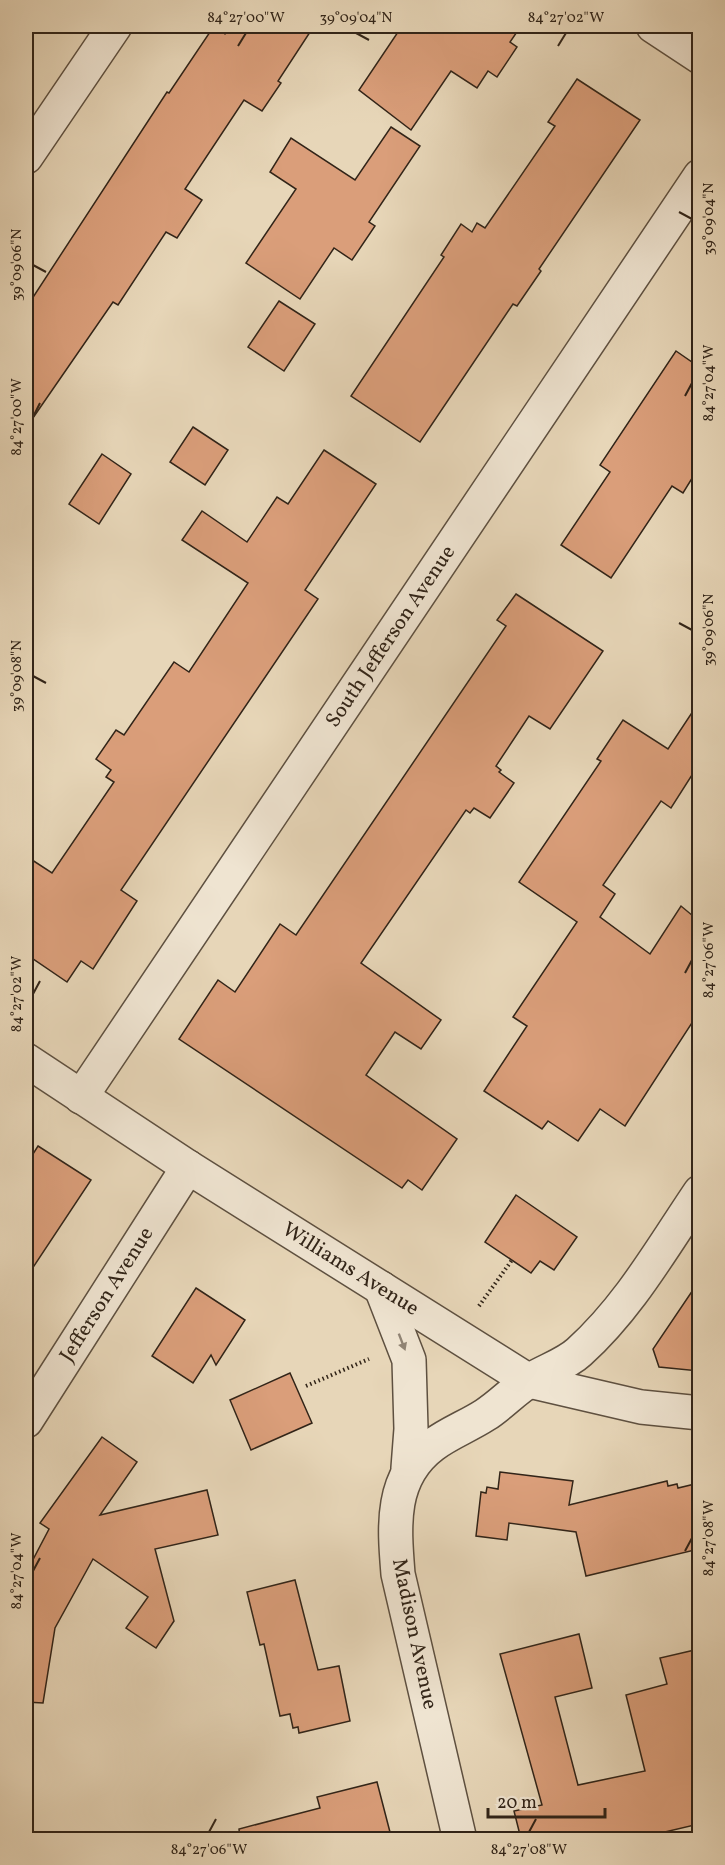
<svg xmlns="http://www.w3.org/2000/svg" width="725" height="1865" font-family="Vollkorn,serif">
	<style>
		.building { fill: #da9e7a; stroke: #312418; stroke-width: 1.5 }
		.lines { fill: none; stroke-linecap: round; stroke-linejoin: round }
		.minor-casing { stroke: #5e5040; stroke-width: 36 }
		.tertiary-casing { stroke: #5e5040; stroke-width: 36 }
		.path { stroke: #312418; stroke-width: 4; stroke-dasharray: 1.5 3; stroke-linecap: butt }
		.minor { stroke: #efe4d1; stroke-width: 33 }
		.tertiary { stroke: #efe4d1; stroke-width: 33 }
		.oneway { fill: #908474 }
		.ticks { fill: none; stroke: #312418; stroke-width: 2 }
		.labels { text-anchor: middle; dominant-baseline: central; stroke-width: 4.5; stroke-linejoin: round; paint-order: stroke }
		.street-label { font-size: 21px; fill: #312418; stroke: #efe4d1 }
		.neatline { fill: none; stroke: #312418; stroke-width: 2 }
		.ticks-label { font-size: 15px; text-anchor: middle; fill: #312418 }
	</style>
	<rect width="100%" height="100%" fill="#e7d6b8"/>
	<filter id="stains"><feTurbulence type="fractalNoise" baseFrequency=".00333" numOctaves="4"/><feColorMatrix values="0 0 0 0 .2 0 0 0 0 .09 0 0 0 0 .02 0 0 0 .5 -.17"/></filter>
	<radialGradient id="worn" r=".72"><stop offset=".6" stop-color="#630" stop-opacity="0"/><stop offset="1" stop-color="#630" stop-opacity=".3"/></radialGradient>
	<g class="building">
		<path d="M 214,26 L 225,34 L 230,26 L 314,26 L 278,81 L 281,83 L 262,111 L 244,100 L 185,189 L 202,200 L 177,238 L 166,232 L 118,305 L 113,302 L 26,428 L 26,308 L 167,92 L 169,93 Z"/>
		<path d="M 402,26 L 521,26 L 510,42 L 517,47 L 497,77 L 488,71 L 477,88 L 451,71 L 411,130 L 359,90 Z"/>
		<path d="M 577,79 L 640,120 L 539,269 L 541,271 L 517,306 L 513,304 L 420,442 L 351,396 L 444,257 L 441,255 L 461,224 L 472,232 L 477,223 L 485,228 L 555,126 L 548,122 Z"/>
		<path d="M 391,127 L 420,146 L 369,222 L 375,226 L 352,260 L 334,248 L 300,299 L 246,263 L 296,189 L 270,172 L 291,138 L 355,180 Z"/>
		<path d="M 279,301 L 315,324 L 284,371 L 248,347 Z"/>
		<path d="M 676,351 L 699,367 L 699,467 L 683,493 L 672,486 L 611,578 L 561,545 L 610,472 L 600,465 Z"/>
		<path d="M 193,427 L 228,450 L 205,485 L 170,462 Z"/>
		<path d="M 324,450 L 376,484 L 305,590 L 318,599 L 121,890 L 137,901 L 93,969 L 81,961 L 67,982 L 26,954 L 26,856 L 52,873 L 114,782 L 106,777 L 111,770 L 96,759 L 116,730 L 124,735 L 174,662 L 189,672 L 248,583 L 182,540 L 202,511 L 247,542 L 277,497 L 288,504 Z"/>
		<path d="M 102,454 L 131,474 L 99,524 L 69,504 Z"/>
		<path d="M 516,594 L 603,651 L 550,729 L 529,716 L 496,766 L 501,770 L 499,772 L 514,783 L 490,818 L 474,808 L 470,813 L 466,810 L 361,963 L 441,1020 L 421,1049 L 395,1032 L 366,1075 L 457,1139 L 422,1190 L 408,1180 L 402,1188 L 179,1039 L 218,980 L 235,992 L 280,924 L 296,935 L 506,626 L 497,620 Z"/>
		<path d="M 699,702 L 699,764 L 671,808 L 661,801 L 603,885 L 615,894 L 600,917 L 650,954 L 681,906 L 699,921 L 699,1012 L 625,1126 L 600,1109 L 578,1141 L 548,1121 L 542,1129 L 484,1091 L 527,1026 L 513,1017 L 577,922 L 519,882 L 601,761 L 597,759 L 623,720 L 668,749 Z"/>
		<path d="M 38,1146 L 91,1180 L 26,1278 L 26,1165 Z"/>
		<path d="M 516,1195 L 577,1237 L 554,1270 L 540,1261 L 531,1273 L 485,1242 Z"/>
		<path d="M 699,1281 L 699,1371 L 659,1367 L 653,1349 Z"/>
		<path d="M 196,1288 L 245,1320 L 216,1365 L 211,1355 L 193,1383 L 152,1356 Z"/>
		<path d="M 290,1373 L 312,1423 L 251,1450 L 230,1400 Z"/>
		<path d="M 102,1437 L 137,1462 L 100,1515 L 207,1490 L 218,1535 L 155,1549 L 174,1621 L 156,1648 L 126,1628 L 148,1597 L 93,1559 L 55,1628 L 43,1703 L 26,1702 L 26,1573 L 49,1529 L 40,1523 Z"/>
		<path d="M 500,1472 L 573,1481 L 569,1505 L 667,1481 L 668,1486 L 677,1484 L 678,1488 L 699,1483 L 699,1549 L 586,1576 L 576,1532 L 509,1523 L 507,1540 L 476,1536 L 481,1492 L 486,1493 L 487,1487 L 498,1489 Z"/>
		<path d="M 295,1580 L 318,1670 L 339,1666 L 350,1721 L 299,1733 L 298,1727 L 293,1728 L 290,1714 L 280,1716 L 264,1644 L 260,1645 L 247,1592 Z"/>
		<path d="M 579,1634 L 592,1688 L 555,1697 L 578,1785 L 645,1771 L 626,1695 L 667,1684 L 660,1658 L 699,1649 L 699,1824 L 635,1839 L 521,1839 L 514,1811 L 542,1805 L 500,1654 Z"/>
		<path d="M 377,1782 L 391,1836 L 374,1839 L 240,1839 L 239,1829 L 320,1808 L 317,1797 Z"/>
	</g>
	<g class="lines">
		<defs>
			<g id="minor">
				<path d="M 653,26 L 700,57"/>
				<path d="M 26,157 L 115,26"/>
				<path id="s1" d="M 81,1097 L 700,176"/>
				<path id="s2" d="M 26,1421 L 188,1167"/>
				<path d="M 460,1840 L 398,1574 C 394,1525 390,1477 433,1445 C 449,1433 468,1426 485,1415 C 501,1405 515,1389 532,1379 C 547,1370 566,1364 579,1352 C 629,1307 662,1248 700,1192"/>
			</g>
			<g id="tertiary">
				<path id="s3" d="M 26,1060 L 188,1167 L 529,1381 L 641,1407 L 700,1413"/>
				<path d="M 381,1288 L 409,1360 L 411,1429 L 408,1468"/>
			</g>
		</defs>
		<use href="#minor" class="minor-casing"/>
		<use href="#tertiary" class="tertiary-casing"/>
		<g class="path">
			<path d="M 479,1306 L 512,1260"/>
			<path d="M 306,1386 L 369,1359"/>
		</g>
		<use href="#minor" class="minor"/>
		<use href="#tertiary" class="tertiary"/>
	</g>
	<defs><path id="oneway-solid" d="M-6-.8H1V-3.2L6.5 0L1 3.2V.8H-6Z" transform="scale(1.5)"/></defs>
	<use class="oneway" href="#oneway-solid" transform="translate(402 1342) rotate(69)"/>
	<path class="ticks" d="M 356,33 L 369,40M 238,46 L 246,33M 558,46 L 566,33M 679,212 L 692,219M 33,265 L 46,272M 685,396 L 692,383M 33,417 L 40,403M 679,623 L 692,630M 33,676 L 46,683M 685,973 L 692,960M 33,994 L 40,981M 685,1551 L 692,1538M 33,1571 L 40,1558M 209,1832 L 216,1819M 529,1832 L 536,1819"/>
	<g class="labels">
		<g class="street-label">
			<text stroke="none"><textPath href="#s1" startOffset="555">South Jefferson Avenue</textPath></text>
			<text stroke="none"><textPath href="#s3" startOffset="386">Williams Avenue</textPath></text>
			<text stroke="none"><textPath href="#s2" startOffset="150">Jefferson Avenue</textPath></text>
			<text transform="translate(414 1634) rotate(78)">Madison Avenue</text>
		</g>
	</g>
	<rect width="725" height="1865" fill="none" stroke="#e7d6b8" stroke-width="66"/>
	<path d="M488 1808v9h117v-9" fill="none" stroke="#312418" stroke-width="3"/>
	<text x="497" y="1808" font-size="18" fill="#312418" stroke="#efe4d1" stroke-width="4.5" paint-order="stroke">20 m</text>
	<rect x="33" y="33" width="659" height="1799" class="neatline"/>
	<g class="ticks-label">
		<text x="246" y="22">84°27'00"W</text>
		<text x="356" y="22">39°09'04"N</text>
		<text x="566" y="22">84°27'02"W</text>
		<text transform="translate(708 219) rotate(-90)" y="5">39°09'04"N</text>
		<text transform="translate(16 265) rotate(-90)" y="5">39°09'06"N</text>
		<text transform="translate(708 383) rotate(-90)" y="5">84°27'04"W</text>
		<text transform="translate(16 417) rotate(-90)" y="5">84°27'00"W</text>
		<text transform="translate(708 630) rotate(-90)" y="5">39°09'06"N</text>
		<text transform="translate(16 676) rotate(-90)" y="5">39°09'08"N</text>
		<text transform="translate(708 960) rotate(-90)" y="5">84°27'06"W</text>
		<text transform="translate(16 994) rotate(-90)" y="5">84°27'02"W</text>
		<text transform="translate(708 1538) rotate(-90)" y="5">84°27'08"W</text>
		<text transform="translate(16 1571) rotate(-90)" y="5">84°27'04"W</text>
		<text x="209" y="1854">84°27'06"W</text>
		<text x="529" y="1854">84°27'08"W</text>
	</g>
	<rect width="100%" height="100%" filter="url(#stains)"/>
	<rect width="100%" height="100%" fill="url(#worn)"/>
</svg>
